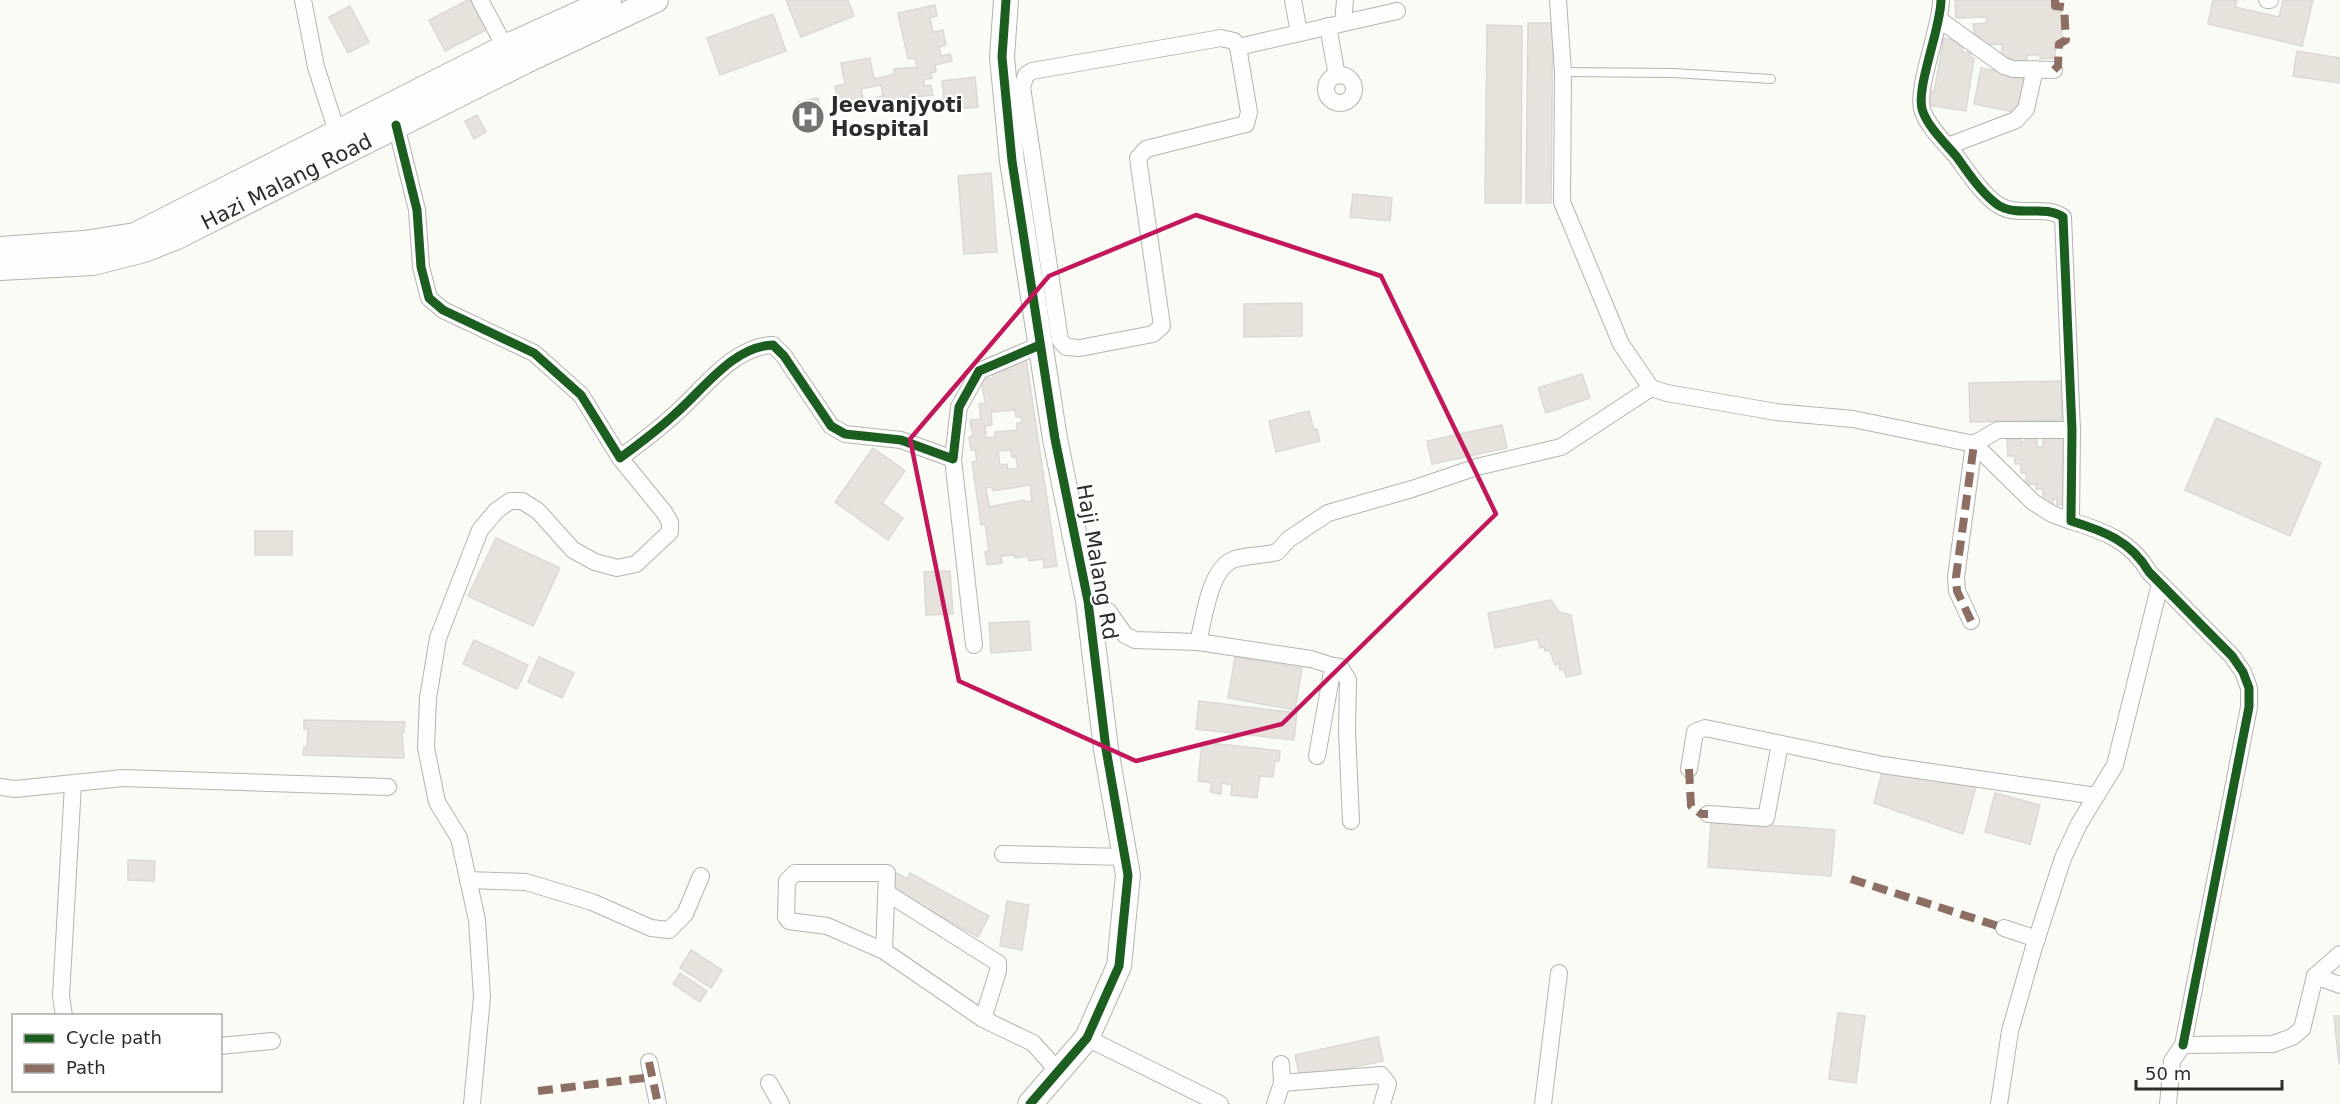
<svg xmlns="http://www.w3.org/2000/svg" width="2340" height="1104" font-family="'DejaVu Sans',sans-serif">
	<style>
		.building { fill: #e7e2db; stroke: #dad9d6; stroke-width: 1.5; fill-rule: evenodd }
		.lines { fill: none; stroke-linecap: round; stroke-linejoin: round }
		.lane-casing { stroke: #b3b3b0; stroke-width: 10 }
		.street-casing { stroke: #b3b3b0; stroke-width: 18 }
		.secondary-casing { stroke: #b3b3b0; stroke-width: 26 }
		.lane { stroke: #fefefe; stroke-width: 8 }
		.street { stroke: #fefefe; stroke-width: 16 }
		.secondary { stroke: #fefefe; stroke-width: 24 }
		.quiet { stroke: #8d6e63; stroke-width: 8; stroke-dasharray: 15 8; stroke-linecap: butt }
		.cycleway-casing { stroke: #fff; stroke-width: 13 }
		.cycleway { stroke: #1b5e20; stroke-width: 9 }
		.marked { fill: none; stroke: #c2185b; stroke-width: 4.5; stroke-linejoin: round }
		.labels { text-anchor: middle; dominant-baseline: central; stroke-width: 4.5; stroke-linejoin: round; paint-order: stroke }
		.poi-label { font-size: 21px; font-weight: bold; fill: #2c2c29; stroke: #fff; text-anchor: start }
		.street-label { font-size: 21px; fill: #2c2c29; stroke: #fff }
	</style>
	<rect width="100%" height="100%" fill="#fbfbf6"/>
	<g class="building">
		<path d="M 468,0 L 474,0 L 488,29 L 445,51 L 429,20 Z"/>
		<path d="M 786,0 L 848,0 L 854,16 L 801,37 Z"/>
		<path d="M 1955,0 L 2052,0 L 2052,11 L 2061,11 L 2062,41 L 2055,42 L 2055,58 L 2040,59 L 2040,55 L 2027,55 L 2027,62 L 2002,60 L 2002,44 L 1977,45 L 1973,24 L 1987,23 L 1986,17 L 1956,18 Z"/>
		<path d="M 2213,0 L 2237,0 L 2235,7 L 2279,17 L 2283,0 L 2313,0 L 2302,46 L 2208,24 Z"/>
		<path d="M 935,5 L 937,16 L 930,18 L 933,32 L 943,30 L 946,45 L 939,47 L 941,56 L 950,54 L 952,61 L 935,65 L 936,72 L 931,73 L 932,78 L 924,80 L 924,86 L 931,85 L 933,95 L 914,97 L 916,101 L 899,105 L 898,102 L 879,109 L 877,97 L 883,96 L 881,85 L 861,89 L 863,98 L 839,106 L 835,86 L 845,84 L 841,63 L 870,58 L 874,79 L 895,74 L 894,69 L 917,67 L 915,58 L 908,59 L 898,13 Z"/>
		<path d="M 350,6 L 369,42 L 348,53 L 329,17 Z"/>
		<path d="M 773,14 L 786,51 L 720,75 L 707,38 Z"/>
		<path d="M 1528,23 L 1553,23 L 1551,203 L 1526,203 Z"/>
		<path d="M 1487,25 L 1522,26 L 1521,203 L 1485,203 Z"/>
		<path d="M 1944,38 L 1964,42 L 1962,52 L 1971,53 L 1970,57 L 1974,58 L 1966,111 L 1927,105 L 1930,91 L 1934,92 Z"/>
		<path d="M 2297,51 L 2340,58 L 2340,83 L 2293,76 Z"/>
		<path d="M 1981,68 L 2025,76 L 2019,113 L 1974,104 Z"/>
		<path d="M 975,77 L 978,107 L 945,110 L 942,81 Z"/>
		<path d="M 818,98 L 823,124 L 803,128 L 798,102 Z"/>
		<path d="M 477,115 L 486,132 L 474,139 L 465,121 Z"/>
		<path d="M 991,173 L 997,252 L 964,254 L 958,176 Z"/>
		<path d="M 1353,194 L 1392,198 L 1390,221 L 1350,217 Z"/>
		<path d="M 1302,303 L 1302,336 L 1244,337 L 1244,304 Z"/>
		<path d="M 1026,358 L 1057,566 L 1044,568 L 1043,559 L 1029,561 L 1028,556 L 1015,558 L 1014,555 L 1001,556 L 1002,563 L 987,565 L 985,552 L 989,551 L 985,524 L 981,525 L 972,462 L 977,461 L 975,450 L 971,450 L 969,437 L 973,436 L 970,420 L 981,419 L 979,404 L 985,403 L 981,379 L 993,378 L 993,372 L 1012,369 L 1011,360 ZM 1015,410 L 1016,417 L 1021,417 L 1022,423 L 1017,423 L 1017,430 L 995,432 L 995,437 L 986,438 L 985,426 L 992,425 L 991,412 ZM 1011,450 L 1012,457 L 1016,457 L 1018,469 L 1008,469 L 1007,464 L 1000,465 L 998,451 ZM 1030,485 L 1032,501 L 1025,502 L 1024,500 L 989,507 L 986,488 L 992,487 L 993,491 Z"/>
		<path d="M 1582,374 L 1590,398 L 1546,413 L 1538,388 Z"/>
		<path d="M 2061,381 L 2062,420 L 1970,422 L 1969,383 Z"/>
		<path d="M 1309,411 L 1314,430 L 1317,429 L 1320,441 L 1276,452 L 1269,421 Z"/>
		<path d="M 2216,418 L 2321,463 L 2290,536 L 2185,490 Z"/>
		<path d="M 1502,425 L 1507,448 L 1432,464 L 1427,441 Z"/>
		<path d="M 2067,436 L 2068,505 L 2057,505 L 2057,499 L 2053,499 L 2053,505 L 2043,505 L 2043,489 L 2036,489 L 2036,484 L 2026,485 L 2026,473 L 2021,473 L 2021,464 L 2015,464 L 2014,456 L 2008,456 L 2007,439 L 2021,439 L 2021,442 L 2025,442 L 2025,437 L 2037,437 L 2037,447 L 2043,447 L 2043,437 Z"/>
		<path d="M 873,448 L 905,471 L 882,503 L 903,518 L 888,540 L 835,502 Z"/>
		<rect x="255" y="531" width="37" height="24"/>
		<path d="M 496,538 L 560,568 L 533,626 L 468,596 Z"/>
		<path d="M 950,571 L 953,614 L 926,615 L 924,572 Z"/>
		<path d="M 1551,600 L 1559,612 L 1571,615 L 1581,674 L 1566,677 L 1564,669 L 1560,670 L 1559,664 L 1555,665 L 1550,651 L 1545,651 L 1544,647 L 1540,648 L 1538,639 L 1495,648 L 1488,613 Z"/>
		<path d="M 1029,621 L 1031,650 L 991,653 L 989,623 Z"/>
		<path d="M 474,640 L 528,665 L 517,689 L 463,664 Z"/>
		<path d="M 539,657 L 574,673 L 562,698 L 528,682 Z"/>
		<path d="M 1235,657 L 1302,668 L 1295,710 L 1228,698 Z"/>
		<path d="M 1199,701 L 1297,713 L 1294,740 L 1196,729 Z"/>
		<path d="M 304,720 L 405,722 L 404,732 L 402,732 L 404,758 L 303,755 L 304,747 L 307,747 L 308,729 L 304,729 Z"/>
		<path d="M 1202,742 L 1280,751 L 1279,761 L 1275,761 L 1273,777 L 1260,776 L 1257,798 L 1231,795 L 1232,785 L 1222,783 L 1221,794 L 1210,792 L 1212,783 L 1198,781 Z"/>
		<path d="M 1882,772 L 1977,783 L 1963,834 L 1874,803 Z"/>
		<path d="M 1995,793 L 2040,805 L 2030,844 L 1985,832 Z"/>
		<path d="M 1711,821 L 1835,830 L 1831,876 L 1708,867 Z"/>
		<path d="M 128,860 L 155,861 L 154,881 L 128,880 Z"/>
		<path d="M 897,873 L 907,879 L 910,873 L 989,916 L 978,937 L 889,888 Z"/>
		<path d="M 1007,901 L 1029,905 L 1022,950 L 1000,946 Z"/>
		<path d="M 691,950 L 722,970 L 711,988 L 680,968 Z"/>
		<path d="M 680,973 L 707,991 L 700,1002 L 673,984 Z"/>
		<path d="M 1838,1013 L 1865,1016 L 1856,1083 L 1829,1079 Z"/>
		<path d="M 2334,1016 L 2340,1016 L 2340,1064 L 2339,1064 Z"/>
		<path d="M 1378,1037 L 1383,1061 L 1300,1079 L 1295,1055 Z"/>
	</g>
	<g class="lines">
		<defs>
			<path id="lane" d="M 1563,72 L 1673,73 L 1771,79"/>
			<g id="street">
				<path d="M 303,0 L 316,67 L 337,132"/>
				<path d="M 480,0 L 505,47"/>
				<path d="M 1293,0 L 1299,33"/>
				<path d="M 1558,0 L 1563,72 L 1562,202 L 1621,344 L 1651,388 L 1667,393 L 1776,412 L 1853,419 L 1974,444 L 2033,502 L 2052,514 L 2071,521"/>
				<path d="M 1941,0 C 1941,29 1914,91 1923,112 C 1929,128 1945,143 1956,156 C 1968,172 1981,193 1998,205 C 2019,218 2044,204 2063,217 L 2072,430 L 2071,521 C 2104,531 2131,541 2149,572 L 2232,656 L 2243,672 L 2249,688 L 2249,707 L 2183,1045"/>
				<path d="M 2267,0 L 2270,0"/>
				<path d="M 1940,20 L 2004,66 L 2013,69 L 2054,70"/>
				<path d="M 1343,23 L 1345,0"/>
				<path d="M 1328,26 L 1337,76"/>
				<path d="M 1221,38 L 1234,41 L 1238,47 L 1249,112 L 1246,124 L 1146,149 L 1138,158 L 1162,326 L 1153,334 L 1080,348 L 1066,347 L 1060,340 L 1022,87 L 1026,75 L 1032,71 Z"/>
				<path d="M 1238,47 L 1397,11"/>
				<circle cx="1340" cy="89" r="14"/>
				<path d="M 396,125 L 417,210 L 421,267 L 429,298 L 443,310 L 534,353 L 581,395 L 620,458 C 639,444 658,430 675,414 C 703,390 733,346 773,345 L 784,356 L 831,426 L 845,434 L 901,440 L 953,459 L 959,407 L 979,371 L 1040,345"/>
				<path d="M 1948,146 L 2016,120 L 2026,109 L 2035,69"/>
				<path d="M 953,459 L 974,645"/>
				<path d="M 1088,601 L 1108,611 L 1125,635 L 1135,640 L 1198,642 L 1311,659 L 1333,666 L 1317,756"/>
				<path d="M 1971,621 L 1957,591 L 1956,577 L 1974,444 L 1998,430 L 2072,430"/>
				<path d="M 1198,642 C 1204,620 1209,567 1235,559 C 1248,555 1263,556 1277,552 L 1289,539 L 1328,513 L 1412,489 L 1477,467 L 1561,447 L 1651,388"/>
				<path d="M 1333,666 L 1340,667 L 1348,680 L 1347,731 L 1351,821"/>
				<path d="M 1689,769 L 1695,732 L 1705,728 L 1883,765 L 2096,796"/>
				<path d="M 0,787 L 15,789 L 123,778 L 388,787"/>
				<path d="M 1708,814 L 1766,818 L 1780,744"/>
				<path d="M 1003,854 L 1124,857"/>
				<path d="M 468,880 L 526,882 L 592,902 L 651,928 L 669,930 L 685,914 L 701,876"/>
				<path d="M 887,893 L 998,963 L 998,971 L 983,1019"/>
				<path d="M 2004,928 L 2037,939"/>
				<path d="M 884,951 L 887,873 L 795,873 L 787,881 L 786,917 L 789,921 L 827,926 L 884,951 L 983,1019 L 1033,1043 L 1059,1072"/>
				<path d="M 2315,976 L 2340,985"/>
				<path d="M 64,1016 L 61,996 L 73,784"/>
				<path d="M 1087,1038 L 1220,1104"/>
				<path d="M 220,1046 L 272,1041"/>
				<path d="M 649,1062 L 658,1104"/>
				<path d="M 769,1083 L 781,1104"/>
				<path d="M 1282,1083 L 1381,1075 L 1388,1084 L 1382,1104"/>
				<path d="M 472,1104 L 482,997 L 477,920 L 459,838 L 437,802 L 426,748 L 428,698 L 438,638 L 480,530 L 496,511 L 510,501 L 522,501 L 538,511 L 573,550 L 595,562 L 617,568 L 636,564 L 670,532 L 670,522 L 664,512 L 620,458"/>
				<path d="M 1275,1104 L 1282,1083 L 1281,1064"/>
				<path d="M 1543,1104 L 1559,973"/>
				<path d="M 1999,1104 L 2010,1031 L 2034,947 L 2063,858 L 2079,824 L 2115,765 L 2160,584"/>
				<path d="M 2168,1104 L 2172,1061 L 2183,1045 L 2273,1044 L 2292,1037 L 2302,1029 L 2315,976 L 2340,954"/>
			</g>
			<g id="secondary">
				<path d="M 1006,0 L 1002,57 L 1012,161 L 1055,439 L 1088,601 L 1106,749 L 1128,875 L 1119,966 L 1087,1038 L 1030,1104"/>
				<path d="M 0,249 L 84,243 L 135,235 L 505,47 L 609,0"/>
				<path id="s1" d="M 0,268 L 93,263 L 144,250 L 177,237 L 524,62 L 656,0"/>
			</g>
		</defs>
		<use href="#lane" class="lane-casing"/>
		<use href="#street" class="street-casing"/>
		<use href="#secondary" class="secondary-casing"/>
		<use href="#lane" class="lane"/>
		<use href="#street" class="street"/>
		<use href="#secondary" class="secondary"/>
		<g class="quiet">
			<path d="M 2054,70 L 2058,66 L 2059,44 L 2066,40 L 2064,7 L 2055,6 L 2055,0"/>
			<path d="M 1971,621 L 1957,591 L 1956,577 L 1974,444"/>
			<path d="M 1689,769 L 1691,806 L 1701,814 L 1708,814"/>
			<path d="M 1851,879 L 2004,928"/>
			<path d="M 649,1062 L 658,1104"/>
			<path d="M 538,1091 L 652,1077"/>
		</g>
		<defs>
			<g id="cycleway">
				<path d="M 1006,0 L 1002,57 L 1012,161 L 1055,439 L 1088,601 L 1106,749 L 1128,875 L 1119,966 L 1087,1038 L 1030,1104"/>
				<path d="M 1941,0 C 1941,29 1914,91 1923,112 C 1929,128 1945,143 1956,156 C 1968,172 1981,193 1998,205 C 2019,218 2044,204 2063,217 L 2072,430 L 2071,521 C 2104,531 2131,541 2149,572 L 2232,656 L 2243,672 L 2249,688 L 2249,707 L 2183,1045"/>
				<path d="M 396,125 L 417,210 L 421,267 L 429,298 L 443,310 L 534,353 L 581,395 L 620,458 C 639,444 658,430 675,414 C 703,390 733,346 773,345 L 784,356 L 831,426 L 845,434 L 901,440 L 953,459 L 959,407 L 979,371 L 1040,345"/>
			</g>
		</defs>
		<use href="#cycleway" class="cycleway-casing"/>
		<use href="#cycleway" class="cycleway"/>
	</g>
	<path class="marked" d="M 1196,215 L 1381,276 L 1496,514 L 1282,724 L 1136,761 L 959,681 L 910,439 L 1049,276 Z"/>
	<defs>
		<symbol id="hospital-disc" viewBox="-11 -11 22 22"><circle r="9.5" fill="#747471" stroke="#fff"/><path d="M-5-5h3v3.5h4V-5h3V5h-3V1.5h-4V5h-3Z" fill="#fff"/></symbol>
	</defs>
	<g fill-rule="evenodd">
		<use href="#hospital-disc" x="789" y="98" width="38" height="38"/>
	</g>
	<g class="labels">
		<g class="poi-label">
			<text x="831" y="105">Jeevanjyoti<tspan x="831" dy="24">Hospital</tspan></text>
		</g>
		<g class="street-label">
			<text stroke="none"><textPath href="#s1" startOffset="304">Hazi Malang Road</textPath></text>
			<text transform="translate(1097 562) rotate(80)">Haji Malang Rd</text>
		</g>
	</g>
	<rect x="12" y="1014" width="210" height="78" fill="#ffffff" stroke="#ababa9" stroke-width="1.5"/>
	<rect x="24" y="1034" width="30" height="9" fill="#1b5e20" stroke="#ababa9" stroke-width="1.5"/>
	<text x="66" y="1044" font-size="18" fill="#2c2c29">Cycle path</text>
	<rect x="24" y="1064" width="30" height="9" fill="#8d6e63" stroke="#ababa9" stroke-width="1.5"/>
	<text x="66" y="1074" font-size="18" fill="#2c2c29">Path</text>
	<path d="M2136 1080v9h146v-9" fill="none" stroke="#2c2c29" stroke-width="3"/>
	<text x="2145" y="1080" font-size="18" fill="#2c2c29" stroke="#ffffff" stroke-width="4.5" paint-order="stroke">50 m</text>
</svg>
